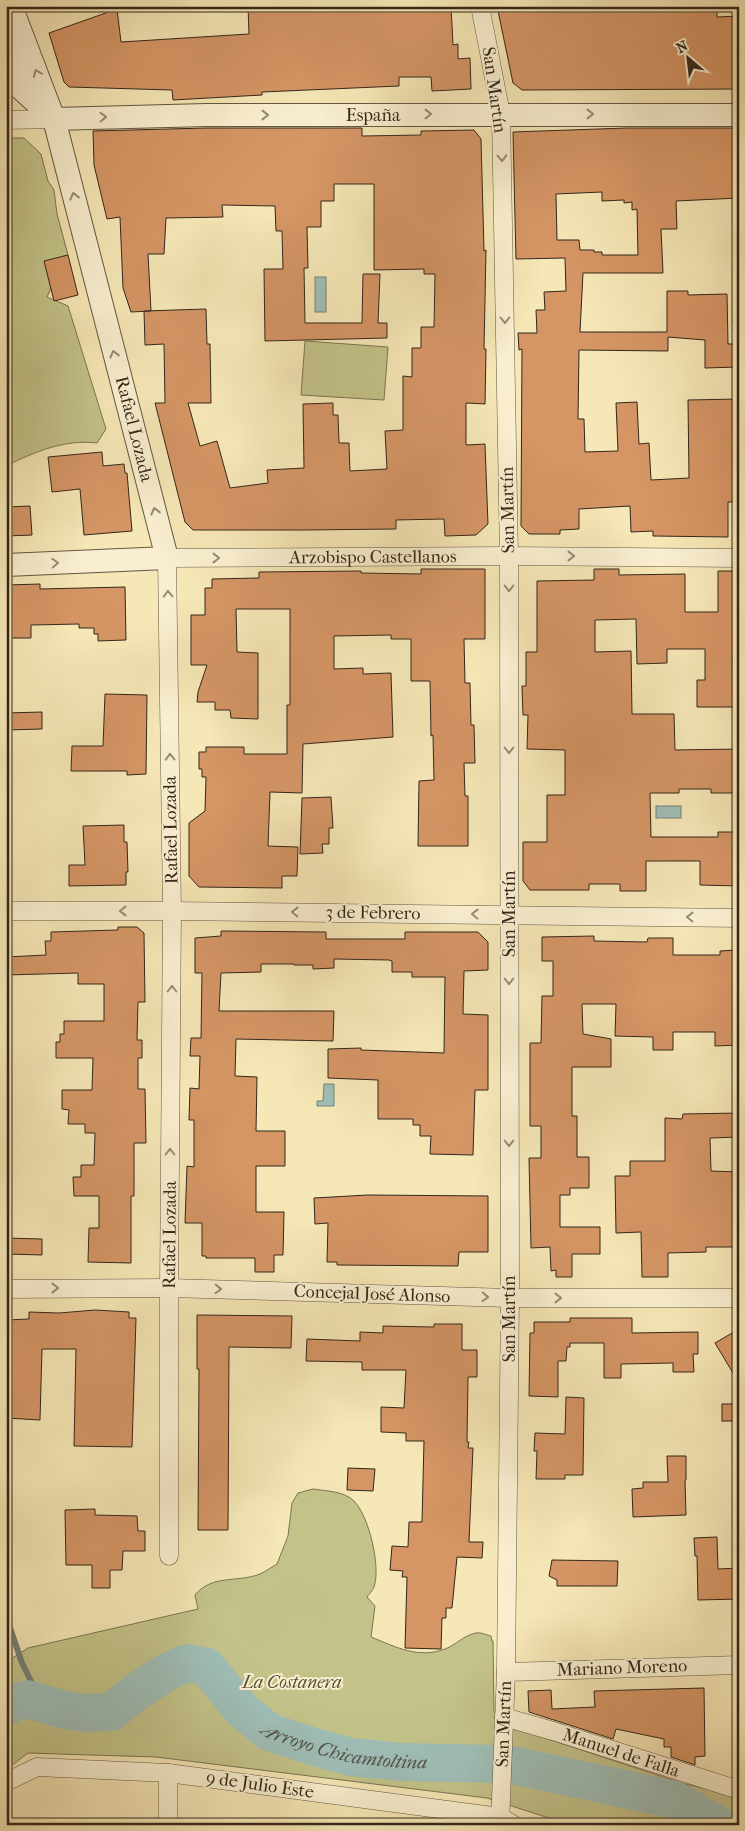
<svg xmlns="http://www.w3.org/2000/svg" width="745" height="1831" font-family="'IM FELL French Canon',serif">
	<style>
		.green { fill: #c3c389; stroke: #7a7552 }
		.water { fill: #9fbeb7; stroke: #738278 }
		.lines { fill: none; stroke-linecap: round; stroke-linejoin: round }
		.stream { stroke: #738278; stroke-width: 6 }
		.river { stroke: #9fbeb7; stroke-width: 38 }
		.building { fill: #d59565; stroke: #32271a; fill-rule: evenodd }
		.minor-casing { stroke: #635741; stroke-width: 19 }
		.tertiary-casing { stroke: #635741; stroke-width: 24 }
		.minor { stroke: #f9efd0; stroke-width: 18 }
		.tertiary { stroke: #f9efd0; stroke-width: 22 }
		.oneway { stroke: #968b75 }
		.labels { text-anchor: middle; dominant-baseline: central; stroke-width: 4; stroke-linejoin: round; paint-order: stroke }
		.street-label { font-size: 18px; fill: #32271a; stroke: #f9efd0 }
		.park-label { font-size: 18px; font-style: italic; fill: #564e36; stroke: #f9efd0 }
		.water-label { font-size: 19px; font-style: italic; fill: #535449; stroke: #f9efd0 }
	</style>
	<rect width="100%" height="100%" fill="#f6e7b6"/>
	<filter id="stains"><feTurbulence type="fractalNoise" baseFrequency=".004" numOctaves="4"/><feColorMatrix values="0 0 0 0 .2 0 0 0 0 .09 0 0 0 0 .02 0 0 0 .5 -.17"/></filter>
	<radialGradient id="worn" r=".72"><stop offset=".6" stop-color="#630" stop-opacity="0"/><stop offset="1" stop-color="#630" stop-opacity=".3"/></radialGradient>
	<g class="green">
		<path d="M 6,138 L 24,138 L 41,154 L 48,181 L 54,190 L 57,214 L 68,255 L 61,257 L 58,272 L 47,297 L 68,306 L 106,429 L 97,443 C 65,439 34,452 6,466 Z"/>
		<path d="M 305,341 L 388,347 L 384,400 L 301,395 Z"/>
		<path d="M 313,1489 C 326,1491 344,1491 354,1501 C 369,1516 381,1567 374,1587 C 373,1590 369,1594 367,1597 L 375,1606 L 371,1637 C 396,1647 418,1659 445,1649 C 456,1645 464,1635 476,1633 C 480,1632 487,1635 491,1636 L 492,1641 L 493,1641 L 494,1712 L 545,1738 L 685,1784 L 739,1795 L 739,1825 L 565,1825 L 558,1821 L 487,1798 L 156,1757 L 28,1753 L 6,1770 L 6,1662 L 28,1648 L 198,1609 L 195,1595 C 212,1574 237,1583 260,1574 C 266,1571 272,1567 277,1564 L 288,1536 L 292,1503 L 298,1493 Z"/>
	</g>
	<g class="water">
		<rect x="315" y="277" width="11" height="35"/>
		<rect x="656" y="806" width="25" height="12"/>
		<path d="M 324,1084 L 334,1084 L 334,1106 L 317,1106 L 317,1101 L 323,1101 Z"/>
	</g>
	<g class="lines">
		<path class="stream" d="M 6,1616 L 22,1663 L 42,1703"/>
		<path class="river" id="s1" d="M 6,1707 L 9,1704 L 27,1699 L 64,1710 L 86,1713 L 111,1712 L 139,1690 L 165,1673 L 187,1663 L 207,1667 L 242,1710 L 269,1732 L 318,1748 L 351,1757 L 400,1762 L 496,1764 L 517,1766 L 675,1800 L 718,1825"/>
	</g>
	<g class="building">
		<path d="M 248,6 L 451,6 L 453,45 L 458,44 L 458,59 L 470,58 L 471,89 L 432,91 L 431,77 L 399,77 L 399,86 L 262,92 L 262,95 L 173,100 L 172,90 L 69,87 L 64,82 L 49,33 L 117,9 L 121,42 L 249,34 Z"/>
		<path d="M 497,6 L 695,6 L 696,10 L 717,9 L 717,17 L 739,16 L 739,89 L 522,90 L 513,83 Z"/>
		<path d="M 206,128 L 362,128 L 362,136 L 421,135 L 421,131 L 474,130 L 481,139 L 484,251 L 486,250 L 484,349 L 486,349 L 485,404 L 466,403 L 466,445 L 485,444 L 488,524 L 476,535 L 445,536 L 444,519 L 396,520 L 396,529 L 304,530 L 193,530 L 185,522 L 155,403 L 165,403 L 164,344 L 145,345 L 144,311 L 206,309 L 207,344 L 210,344 L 211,403 L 188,403 L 200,446 L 217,441 L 230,488 L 268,483 L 267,470 L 304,468 L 303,404 L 333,403 L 333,415 L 338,415 L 339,443 L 349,443 L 350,471 L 387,469 L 385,431 L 403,430 L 403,376 L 412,377 L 412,348 L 421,348 L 421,327 L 434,327 L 435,274 L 424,274 L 424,269 L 374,270 L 374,184 L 334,184 L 334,201 L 321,201 L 321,227 L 307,227 L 308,268 L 304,268 L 305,323 L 362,323 L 363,274 L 380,274 L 378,323 L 387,323 L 387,338 L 265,341 L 264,269 L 283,269 L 282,231 L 276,231 L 275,206 L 222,205 L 223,217 L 166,218 L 164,254 L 148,254 L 151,311 L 131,312 L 123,288 L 120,217 L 107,219 L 94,165 L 93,131 Z"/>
		<path d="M 627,128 L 739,128 L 739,198 L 676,201 L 677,229 L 661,229 L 663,273 L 583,273 L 580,332 L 667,332 L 667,291 L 688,291 L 688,295 L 727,294 L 728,344 L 739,344 L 739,367 L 705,368 L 705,340 L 668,337 L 668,351 L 579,350 L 578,419 L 584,419 L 585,452 L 618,451 L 616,403 L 637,402 L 639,444 L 649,443 L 651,480 L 689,478 L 688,400 L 739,399 L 739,502 L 728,502 L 728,537 L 653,536 L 653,531 L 631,532 L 630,506 L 579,509 L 579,529 L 560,530 L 560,534 L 529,534 L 521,526 L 522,349 L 519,350 L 518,333 L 537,333 L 536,310 L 545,310 L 544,292 L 566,291 L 565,258 L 516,259 L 513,132 ZM 602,192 L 602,201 L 624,200 L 624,203 L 632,202 L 632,210 L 637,209 L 638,255 L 602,255 L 602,252 L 594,252 L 594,250 L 580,250 L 579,240 L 557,240 L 556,194 Z"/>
		<path d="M 68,255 L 78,295 L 54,301 L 44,261 Z"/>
		<path d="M 102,452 L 103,466 L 124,464 L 125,473 L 127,473 L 132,531 L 84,535 L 80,489 L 52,492 L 48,457 Z"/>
		<path d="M 30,506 L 32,535 L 6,536 L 6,507 Z"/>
		<path d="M 421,569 L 485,569 L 485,639 L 464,639 L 465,683 L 470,683 L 471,725 L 474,725 L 475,763 L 464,763 L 465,796 L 468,796 L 468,846 L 418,846 L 419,781 L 434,780 L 433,735 L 431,736 L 430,681 L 411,681 L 411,639 L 391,639 L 391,635 L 334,636 L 334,669 L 363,668 L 363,674 L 391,673 L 393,737 L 303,744 L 302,793 L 270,792 L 268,846 L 298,847 L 297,876 L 282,876 L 282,888 L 199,887 L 189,876 L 189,823 L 205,811 L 206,777 L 202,777 L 202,769 L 199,769 L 199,752 L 206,752 L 206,747 L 244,747 L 244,754 L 287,754 L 287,705 L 290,705 L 290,609 L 236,609 L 237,652 L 258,653 L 258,719 L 231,718 L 230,710 L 215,710 L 215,702 L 197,702 L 198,692 L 207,665 L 191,665 L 191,615 L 205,615 L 205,588 L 212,588 L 212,579 L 259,578 L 259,572 L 361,571 L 361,573 L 421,574 Z"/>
		<path d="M 594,569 L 619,569 L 619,575 L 685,574 L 685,612 L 718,612 L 718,571 L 739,571 L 739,656 L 733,656 L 734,707 L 697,707 L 697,680 L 705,680 L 705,649 L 667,649 L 667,663 L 637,664 L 636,619 L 595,620 L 595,652 L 631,651 L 632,714 L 674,714 L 675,750 L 739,749 L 739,793 L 711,793 L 711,789 L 679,789 L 679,793 L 650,793 L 651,837 L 718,837 L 718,832 L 739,832 L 739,886 L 700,885 L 700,861 L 646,861 L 646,891 L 620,891 L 620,884 L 589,884 L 589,890 L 530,890 L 523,881 L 523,842 L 547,842 L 547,795 L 565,795 L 565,750 L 527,749 L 528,715 L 523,715 L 522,686 L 526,686 L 526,652 L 537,652 L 537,581 L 594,580 Z"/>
		<path d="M 40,584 L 40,589 L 125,587 L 126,640 L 98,641 L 98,634 L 94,634 L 94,628 L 79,628 L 79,624 L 31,625 L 31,638 L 10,638 L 9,611 L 6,611 L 6,585 Z"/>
		<path d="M 105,694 L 147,695 L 146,774 L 127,775 L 127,771 L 71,771 L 72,746 L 103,746 Z"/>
		<path d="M 42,712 L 42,729 L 6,730 L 6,713 Z"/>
		<path d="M 331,797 L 333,828 L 329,828 L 329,844 L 322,844 L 323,853 L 300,854 L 302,798 Z"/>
		<path d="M 124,825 L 124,842 L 127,842 L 128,872 L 126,872 L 126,885 L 69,886 L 69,865 L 85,865 L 83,826 Z"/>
		<path d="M 118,927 L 137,927 L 144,933 L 145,1002 L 138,1002 L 137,1040 L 142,1040 L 142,1058 L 138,1058 L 138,1089 L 145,1089 L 146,1143 L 134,1143 L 134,1196 L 131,1196 L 131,1263 L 88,1262 L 89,1228 L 99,1228 L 99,1196 L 74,1196 L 73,1177 L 81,1177 L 81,1165 L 94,1165 L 95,1133 L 85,1133 L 85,1124 L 68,1124 L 69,1110 L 62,1109 L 62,1090 L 92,1090 L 93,1058 L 56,1058 L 56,1042 L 60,1042 L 60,1034 L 64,1034 L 64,1021 L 104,1021 L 104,984 L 78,984 L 78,973 L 6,975 L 6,957 L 46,955 L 45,941 L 51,941 L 51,932 L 118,930 Z"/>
		<path d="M 221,931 L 326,932 L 326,939 L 405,939 L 405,932 L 478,932 L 488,942 L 488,970 L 464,971 L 463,1014 L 488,1015 L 488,1090 L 475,1090 L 473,1155 L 430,1154 L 431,1136 L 420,1136 L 420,1125 L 413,1125 L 413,1119 L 378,1119 L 378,1080 L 328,1078 L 328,1049 L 361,1048 L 361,1050 L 444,1053 L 445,977 L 412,977 L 412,972 L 392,972 L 392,961 L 389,960 L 334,959 L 334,968 L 313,969 L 313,965 L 294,965 L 294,964 L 261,964 L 261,972 L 221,973 L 219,1011 L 334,1011 L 333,1041 L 236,1039 L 235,1076 L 257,1077 L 256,1131 L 285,1131 L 285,1166 L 256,1166 L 256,1212 L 284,1212 L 283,1255 L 274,1255 L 274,1272 L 255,1272 L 255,1258 L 206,1258 L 206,1256 L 202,1256 L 202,1223 L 185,1223 L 187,1166 L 194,1167 L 194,1120 L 189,1120 L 190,1088 L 199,1089 L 200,1056 L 190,1056 L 191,1038 L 201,1038 L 202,973 L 195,973 L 195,938 L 221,936 Z"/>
		<path d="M 594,936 L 594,941 L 647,942 L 648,938 L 673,938 L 673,955 L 720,955 L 720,951 L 738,950 L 739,1045 L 715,1046 L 715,1032 L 673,1032 L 673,1050 L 653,1050 L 653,1037 L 615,1036 L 616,1004 L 582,1004 L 583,1034 L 611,1039 L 611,1067 L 572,1067 L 572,1116 L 577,1116 L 577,1157 L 589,1157 L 589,1188 L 570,1188 L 570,1195 L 560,1195 L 560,1227 L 600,1227 L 600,1254 L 572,1254 L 572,1277 L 556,1277 L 556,1270 L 551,1271 L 550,1247 L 531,1248 L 529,1158 L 541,1158 L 541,1126 L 530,1126 L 530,1043 L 541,1043 L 542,996 L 553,996 L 553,961 L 542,961 L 542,937 Z"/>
		<path d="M 739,1113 L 739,1137 L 710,1138 L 711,1171 L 739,1172 L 739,1247 L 706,1247 L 706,1252 L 668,1253 L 668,1277 L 642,1277 L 641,1232 L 616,1233 L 615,1176 L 630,1176 L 630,1161 L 665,1161 L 665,1118 L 682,1119 L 683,1114 Z"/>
		<path d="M 368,1195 L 488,1196 L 488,1252 L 459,1252 L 458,1266 L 337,1265 L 337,1262 L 327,1262 L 328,1223 L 315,1224 L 314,1198 Z"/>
		<path d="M 6,1238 L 42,1239 L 42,1255 L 6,1254 Z"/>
		<path d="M 95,1310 L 129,1312 L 129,1318 L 136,1318 L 132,1447 L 74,1446 L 76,1349 L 42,1349 L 40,1420 L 6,1418 L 6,1320 L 29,1319 L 29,1312 L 59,1313 Z"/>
		<path d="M 197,1315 L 292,1316 L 291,1348 L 229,1347 L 228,1530 L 198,1530 L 199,1369 L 197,1369 Z"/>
		<path d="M 570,1318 L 632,1318 L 632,1333 L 698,1332 L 698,1354 L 693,1354 L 694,1372 L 673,1372 L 673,1363 L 621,1364 L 621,1378 L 604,1378 L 604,1343 L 570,1343 L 570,1347 L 567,1347 L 566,1361 L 558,1361 L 558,1397 L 529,1396 L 530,1333 L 534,1333 L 534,1322 L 570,1322 Z"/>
		<path d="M 434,1324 L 462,1324 L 462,1350 L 477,1350 L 477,1377 L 468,1377 L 467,1442 L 469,1442 L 468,1448 L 473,1448 L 469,1542 L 483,1542 L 482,1558 L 457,1557 L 452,1608 L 446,1608 L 446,1618 L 442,1618 L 441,1649 L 405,1648 L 407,1577 L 402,1577 L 403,1571 L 390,1570 L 392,1546 L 408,1547 L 409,1522 L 422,1522 L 424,1441 L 406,1441 L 406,1433 L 381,1432 L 381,1407 L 404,1408 L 406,1370 L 362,1370 L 362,1362 L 306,1361 L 307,1339 L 360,1341 L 360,1332 L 383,1333 L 383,1326 L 434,1327 Z"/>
		<path d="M 739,1329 L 739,1383 L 715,1343 Z"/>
		<path d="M 566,1397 L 584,1398 L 583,1475 L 565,1475 L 565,1479 L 536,1479 L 537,1451 L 534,1451 L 535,1433 L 565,1434 Z"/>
		<rect x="722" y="1404" width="17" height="17"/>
		<path d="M 667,1456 L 686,1456 L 686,1480 L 685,1480 L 686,1515 L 633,1517 L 632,1489 L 643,1488 L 643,1482 L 668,1482 Z"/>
		<path d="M 348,1468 L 375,1469 L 373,1491 L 347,1490 Z"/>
		<path d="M 95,1509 L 95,1515 L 137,1516 L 138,1531 L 145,1531 L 145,1551 L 123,1551 L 122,1570 L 110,1570 L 110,1588 L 92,1588 L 92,1565 L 66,1565 L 65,1510 Z"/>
		<path d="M 717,1537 L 718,1569 L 739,1568 L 739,1599 L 698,1600 L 697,1556 L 695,1556 L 694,1538 Z"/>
		<path d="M 552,1560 L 618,1561 L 617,1586 L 557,1586 L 557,1580 L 549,1576 Z"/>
		<path d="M 704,1688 L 705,1756 L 695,1757 L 695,1765 L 671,1757 L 671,1747 L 664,1747 L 664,1739 L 616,1729 L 613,1739 L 529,1712 L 528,1691 L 551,1690 L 552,1709 L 595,1707 L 594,1691 Z"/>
	</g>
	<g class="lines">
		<defs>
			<g id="minor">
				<path d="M 480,6 L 501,114 L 509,556 L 510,1298 L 506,1672 L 500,1825"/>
				<path d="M 6,120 L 54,119"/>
				<path d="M 6,911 L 172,911 L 739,918"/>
				<path d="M 6,1289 L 169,1288 L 510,1298 L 739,1298"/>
				<path id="s2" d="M 169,1556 L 169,1288 L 172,911 L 167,558 L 509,556 L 739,558"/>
				<path d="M 506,1672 L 739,1665"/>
				<path d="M 504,1717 L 553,1731 L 739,1790"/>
				<path d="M 6,1782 L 37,1767 L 168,1773 L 500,1817 L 514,1825"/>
				<path d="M 168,1825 L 168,1773"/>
			</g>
			<g id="tertiary">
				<path d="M 6,50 L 20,88 L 50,115"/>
				<path id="s3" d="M 54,119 L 206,115 L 739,115"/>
				<path d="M 6,565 L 167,558 L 54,119 L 11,6"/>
			</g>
		</defs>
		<use href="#minor" class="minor-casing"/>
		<use href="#tertiary" class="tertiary-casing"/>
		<use href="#minor" class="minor"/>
		<use href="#tertiary" class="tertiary"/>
	</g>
	<defs><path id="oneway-chevron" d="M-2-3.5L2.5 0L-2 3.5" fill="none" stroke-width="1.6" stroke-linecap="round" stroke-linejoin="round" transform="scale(1.25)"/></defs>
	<g class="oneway">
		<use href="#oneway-chevron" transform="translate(37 73) rotate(-111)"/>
		<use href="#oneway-chevron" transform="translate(428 114)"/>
		<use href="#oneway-chevron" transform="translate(590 114)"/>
		<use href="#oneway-chevron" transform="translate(265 115)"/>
		<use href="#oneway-chevron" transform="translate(103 117) rotate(-2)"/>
		<use href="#oneway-chevron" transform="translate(502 158) rotate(89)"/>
		<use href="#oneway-chevron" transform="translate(74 196) rotate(-104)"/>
		<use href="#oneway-chevron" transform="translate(505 320) rotate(89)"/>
		<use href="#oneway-chevron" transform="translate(114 354) rotate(-104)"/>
		<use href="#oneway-chevron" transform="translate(155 511) rotate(-104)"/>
		<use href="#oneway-chevron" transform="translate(571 556)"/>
		<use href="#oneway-chevron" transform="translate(216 558)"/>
		<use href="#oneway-chevron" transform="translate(55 563) rotate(-3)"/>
		<use href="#oneway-chevron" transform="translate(509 588) rotate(90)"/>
		<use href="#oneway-chevron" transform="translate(168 594) rotate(-91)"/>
		<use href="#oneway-chevron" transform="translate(509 750) rotate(90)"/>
		<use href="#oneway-chevron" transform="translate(170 757) rotate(-91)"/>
		<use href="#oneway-chevron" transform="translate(123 911) rotate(180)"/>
		<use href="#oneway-chevron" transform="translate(295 912) rotate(-179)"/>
		<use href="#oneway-chevron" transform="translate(475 914) rotate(-179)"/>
		<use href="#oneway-chevron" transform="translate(690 917) rotate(-179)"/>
		<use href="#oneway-chevron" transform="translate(509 981) rotate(90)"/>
		<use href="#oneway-chevron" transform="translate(172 989) rotate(-90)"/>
		<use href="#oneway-chevron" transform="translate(509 1143) rotate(90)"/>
		<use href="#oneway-chevron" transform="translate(170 1152) rotate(-90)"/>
		<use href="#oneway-chevron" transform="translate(55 1288)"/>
		<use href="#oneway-chevron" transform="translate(218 1289) rotate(2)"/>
		<use href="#oneway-chevron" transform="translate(485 1297) rotate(2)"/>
		<use href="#oneway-chevron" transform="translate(558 1298)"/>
	</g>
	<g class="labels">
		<g class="street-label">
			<text transform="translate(494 90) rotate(82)">San Martín</text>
			<text stroke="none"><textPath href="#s3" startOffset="319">España</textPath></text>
			<text transform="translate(134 429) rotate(76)">Rafael Lozada</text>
			<text transform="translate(508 510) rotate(-91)">San Martín</text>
			<text stroke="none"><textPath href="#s2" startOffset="1204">Arzobispo Castellanos</textPath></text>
			<text transform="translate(171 830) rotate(-91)">Rafael Lozada</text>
			<text transform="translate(373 913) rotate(1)">3 de Febrero</text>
			<text transform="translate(509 914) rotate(-90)">San Martín</text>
			<text stroke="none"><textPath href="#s2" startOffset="321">Rafael Lozada</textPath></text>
			<text transform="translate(372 1294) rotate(2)">Concejal José Alonso</text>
			<text transform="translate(509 1319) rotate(-90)">San Martín</text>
			<text transform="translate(622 1668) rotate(-2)">Mariano Moreno</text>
			<text transform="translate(504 1724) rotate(-88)">San Martín</text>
			<text transform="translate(621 1753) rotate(18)">Manuel de Falla</text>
			<text transform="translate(260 1785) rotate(8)">9 de Julio Este</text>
		</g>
		<g class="park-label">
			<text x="292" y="1682">La Costanera</text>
		</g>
		<g class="water-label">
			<text stroke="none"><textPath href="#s1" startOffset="388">Arroyo Chicamtoltina</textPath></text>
		</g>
	</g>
	<rect width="745" height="1831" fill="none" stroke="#f6e7b6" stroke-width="25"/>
	<rect x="8" y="8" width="730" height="1816" fill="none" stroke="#32271a" stroke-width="2.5"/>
	<rect x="12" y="12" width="720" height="1806" fill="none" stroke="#32271a"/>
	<g transform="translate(688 58) rotate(332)" stroke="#f9efd0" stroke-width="4" paint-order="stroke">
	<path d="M0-4L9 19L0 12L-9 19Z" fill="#32271a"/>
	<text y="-8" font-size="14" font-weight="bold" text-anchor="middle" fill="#32271a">N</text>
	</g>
	<rect width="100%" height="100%" filter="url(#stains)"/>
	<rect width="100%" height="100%" fill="url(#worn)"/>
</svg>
